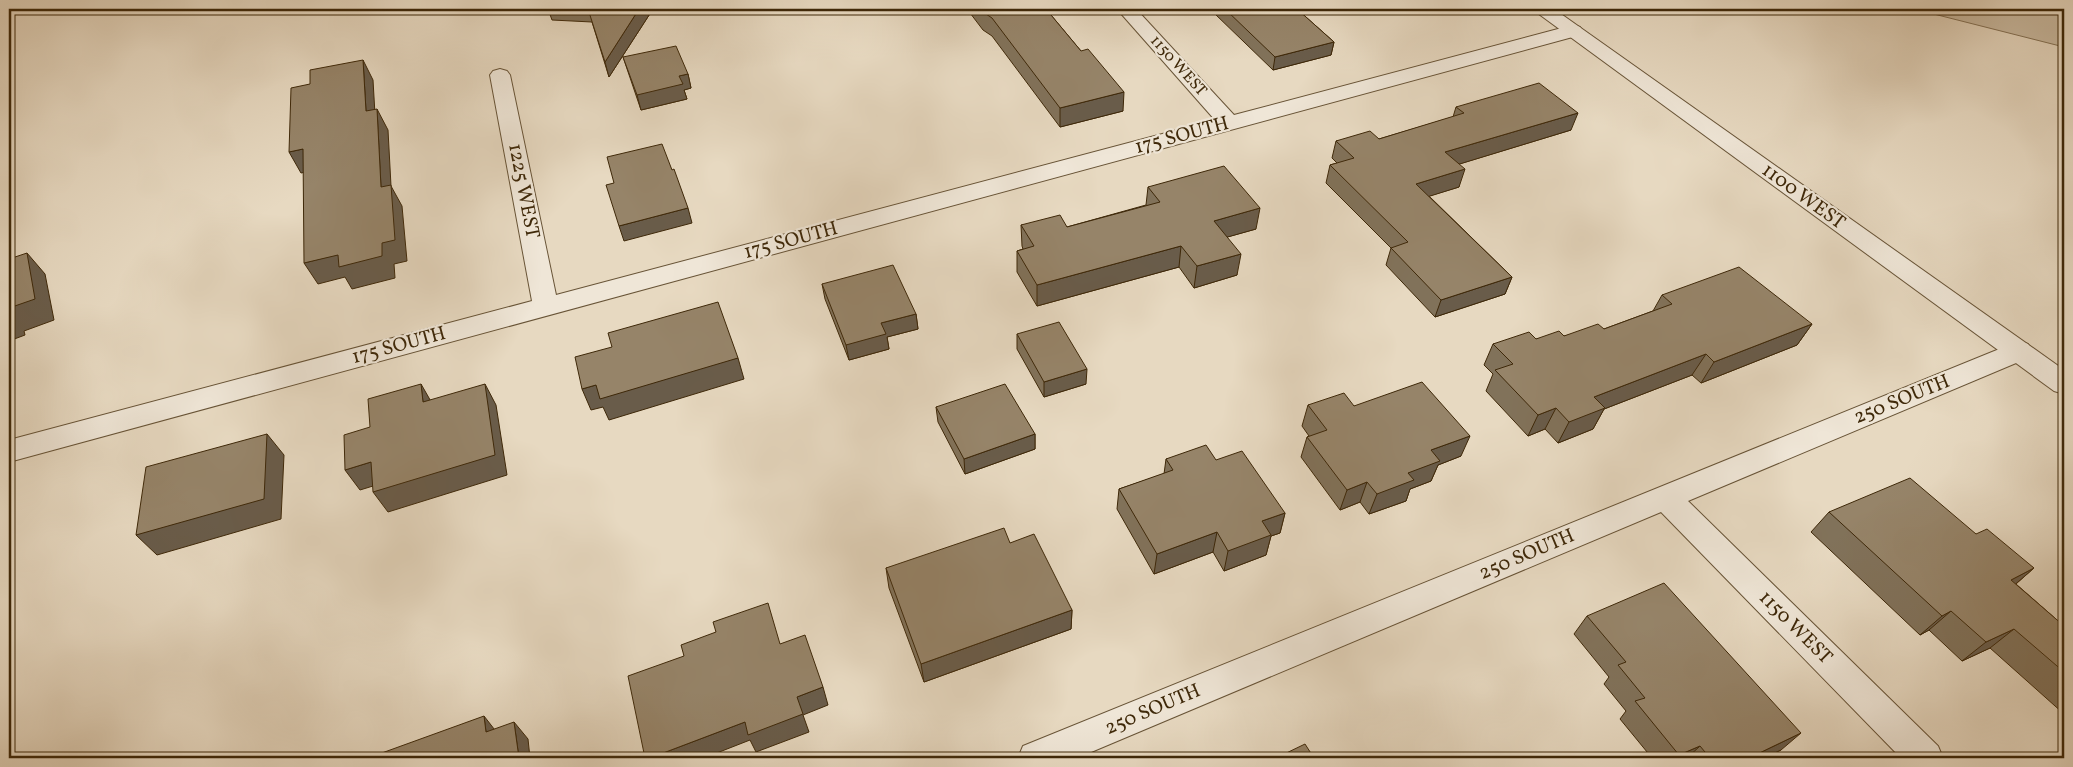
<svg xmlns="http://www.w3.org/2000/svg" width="2073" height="767" font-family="Vollkorn,serif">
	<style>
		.green { fill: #cabba2; stroke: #847256 }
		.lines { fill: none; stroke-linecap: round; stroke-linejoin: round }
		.minor-casing { stroke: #685437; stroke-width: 2 }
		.tertiary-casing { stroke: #685437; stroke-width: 2 }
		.minor { fill: #efe6d7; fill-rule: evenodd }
		.tertiary { fill: #efe6d7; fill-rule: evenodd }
		.wall { fill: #81725a; stroke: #3e2809 }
		.shaded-wall { fill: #695c4a; stroke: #3e2809 }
		.building { fill: #968469; stroke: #3e2809 }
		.labels { text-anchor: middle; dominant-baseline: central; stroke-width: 4.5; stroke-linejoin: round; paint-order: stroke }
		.far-street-label { font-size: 16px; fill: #3e2809; stroke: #efe6d7 }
		.street-label { font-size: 20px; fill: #3e2809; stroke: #efe6d7 }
	</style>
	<rect width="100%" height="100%" fill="#e7d9c1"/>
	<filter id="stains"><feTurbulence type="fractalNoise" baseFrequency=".004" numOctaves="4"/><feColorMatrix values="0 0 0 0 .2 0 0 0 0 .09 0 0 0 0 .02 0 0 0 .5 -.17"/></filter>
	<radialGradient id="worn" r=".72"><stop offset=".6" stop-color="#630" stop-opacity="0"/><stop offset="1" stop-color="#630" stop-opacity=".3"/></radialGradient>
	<path class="green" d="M 1914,9 L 2064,9 L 2064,47 Z"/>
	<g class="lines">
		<defs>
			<g id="minor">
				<path d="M 1117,9 L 1136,9 L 1234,115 L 1573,25 L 1580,27 L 1583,31 L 1580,35 L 9,462 L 9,440 L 532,301 L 490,75 L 493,71 L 500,69 L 507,71 L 510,75 L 556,295 L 1215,120 Z"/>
				<path d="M 2019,341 L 2028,344 L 2032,351 L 2028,358 L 1688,501 L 1938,746 L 1943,758 L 1901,758 L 1661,512 L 1077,758 L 1018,758 L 1023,746 Z"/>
			</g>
			<path id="tertiary" d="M 1532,9 L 1554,9 L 2064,370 L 2064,394 L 2054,391 Z"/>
		</defs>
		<use href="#minor" class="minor-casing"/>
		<use href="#tertiary" class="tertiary-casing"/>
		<use href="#minor" class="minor"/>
		<use href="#tertiary" class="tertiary"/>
	</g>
	<g class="wall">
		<path d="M 548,9 L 653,9 L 609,77 L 592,22 L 552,20 Z"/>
		<path d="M 967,9 L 1046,9 L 1081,51 L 1123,111 L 1060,127 L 992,36 L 983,30 Z"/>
		<path d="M 1215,9 L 1297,9 L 1334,42 L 1331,55 L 1273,70 L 1215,14 L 1216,10 Z"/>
		<path d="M 623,57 L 688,74 L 691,88 L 684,90 L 687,99 L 641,110 Z"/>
		<path d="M 1456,107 L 1571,130 L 1459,164 L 1459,187 L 1429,196 L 1512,277 L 1505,294 L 1435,317 L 1386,265 L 1391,248 L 1326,183 L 1330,165 L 1337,163 L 1332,158 L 1336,141 L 1379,139 L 1453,117 Z"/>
		<path d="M 1148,187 L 1256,229 L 1227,237 L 1237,275 L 1194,288 L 1179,267 L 1037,306 L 1017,272 L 1017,251 L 1023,249 L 1022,246 L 1021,225 L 1067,227 L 1146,205 Z"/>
		<path d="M 822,284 L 916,314 L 918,329 L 887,337 L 889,349 L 849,360 L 825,299 Z"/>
		<path d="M 1662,295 L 1812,324 L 1797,345 L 1701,383 L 1692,375 L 1604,409 L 1593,429 L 1558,443 L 1545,429 L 1528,436 L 1486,391 L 1493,374 L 1484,365 L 1493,344 L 1564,336 L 1604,329 L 1653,311 Z"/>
		<path d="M 1017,334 L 1086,384 L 1044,397 L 1017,349 Z"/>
		<path d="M 1308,405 L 1354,406 L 1461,456 L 1438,465 L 1431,481 L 1410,489 L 1406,501 L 1369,514 L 1360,502 L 1340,510 L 1301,457 L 1307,437 L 1309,436 L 1302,426 Z"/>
		<path d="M 936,407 L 1035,434 L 1035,449 L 965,474 L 938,422 Z"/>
		<path d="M 1166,459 L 1216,460 L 1285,513 L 1280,533 L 1271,536 L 1266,555 L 1224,571 L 1213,552 L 1154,574 L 1117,509 L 1119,489 L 1164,474 Z"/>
		<path d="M 1829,512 L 1976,534 L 2034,568 L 2016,584 L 2064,626 L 2064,714 L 1990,648 L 1962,661 L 1929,630 L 1920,635 L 1811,532 Z"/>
		<path d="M 1010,543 L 1072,610 L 1071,629 L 924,682 L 889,588 L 886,568 Z"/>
		<path d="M 1587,616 L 1781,750 L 1764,758 L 1652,758 L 1620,719 L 1626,711 L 1604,684 L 1609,677 L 1574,634 Z"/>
	</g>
	<g class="shaded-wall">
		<path d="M 639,9 L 653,9 L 609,77 L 605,62 Z"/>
		<path d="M 1334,42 L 1331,55 L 1273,70 L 1275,57 Z"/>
		<path d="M 363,60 L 373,80 L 376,132 L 366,111 Z"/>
		<path d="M 688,74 L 691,88 L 684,90 L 687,99 L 641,110 L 637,95 L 679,76 Z"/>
		<path d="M 1124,92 L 1123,111 L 1060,127 L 1060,108 Z"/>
		<path d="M 377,109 L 388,130 L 391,186 L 402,206 L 407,261 L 394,264 L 395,278 L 352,289 L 345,277 L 318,284 L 304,263 L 382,243 L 381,187 Z"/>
		<path d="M 1578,113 L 1571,130 L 1440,170 L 1445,152 Z"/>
		<path d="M 303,149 L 316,170 L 301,173 L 289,152 Z"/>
		<path d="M 1465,169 L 1459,187 L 1411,202 L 1416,184 Z"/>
		<path d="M 688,208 L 692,223 L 624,241 L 619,226 Z"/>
		<path d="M 1260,208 L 1256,229 L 1210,242 L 1214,221 Z"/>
		<path d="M 1181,246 L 1179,267 L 1037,306 L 1037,285 Z"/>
		<path d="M 27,253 L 45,274 L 54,320 L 24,331 L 25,335 L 9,341 L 9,308 Z"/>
		<path d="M 1241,254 L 1237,275 L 1194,288 L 1197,266 Z"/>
		<path d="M 1512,277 L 1505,294 L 1435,317 L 1441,300 Z"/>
		<path d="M 916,314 L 918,329 L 887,337 L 889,349 L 849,360 L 846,345 L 881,323 Z"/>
		<path d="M 1812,324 L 1797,345 L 1701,383 L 1714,362 Z"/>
		<path d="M 1706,354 L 1692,375 L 1604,409 L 1593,429 L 1558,443 L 1569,422 L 1594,397 Z"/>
		<path d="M 738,358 L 744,379 L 609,420 L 603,407 L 591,410 L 582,389 L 596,385 Z"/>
		<path d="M 1087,369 L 1086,384 L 1044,397 L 1044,382 Z"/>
		<path d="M 421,384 L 433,405 L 423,402 Z"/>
		<path d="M 485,384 L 496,405 L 507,475 L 388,512 L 373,492 Z"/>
		<path d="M 1556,408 L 1545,429 L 1528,436 L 1538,415 Z"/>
		<path d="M 267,434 L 284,455 L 281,519 L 157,555 L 136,535 Z"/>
		<path d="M 1035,434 L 1035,449 L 965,474 L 964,459 Z"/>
		<path d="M 1470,436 L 1461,456 L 1438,465 L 1431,481 L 1410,489 L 1406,501 L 1369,514 L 1377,494 L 1408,473 L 1431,450 Z"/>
		<path d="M 371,462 L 386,482 L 360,490 L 345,470 Z"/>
		<path d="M 1367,482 L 1360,502 L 1340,510 L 1347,490 Z"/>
		<path d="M 1285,513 L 1280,533 L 1271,536 L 1266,555 L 1224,571 L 1228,551 L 1262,521 Z"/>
		<path d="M 1217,532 L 1213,552 L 1154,574 L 1157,554 Z"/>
		<path d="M 2034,568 L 2011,588 L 2011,580 Z"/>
		<path d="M 1072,610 L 1071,629 L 924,682 L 921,664 Z"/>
		<path d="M 1951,611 L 1929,630 L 1920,635 L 1942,616 Z"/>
		<path d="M 2014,629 L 1990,648 L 1962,661 L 1986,642 Z"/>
		<path d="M 823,687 L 828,705 L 803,715 L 809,732 L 756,752 L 750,740 L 704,758 L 650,758 L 745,722 L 797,697 Z"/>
		<path d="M 484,716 L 498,734 L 486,732 Z"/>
		<path d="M 514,722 L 528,739 L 530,758 L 519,758 Z"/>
		<path d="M 1801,733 L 1781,750 L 1764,758 L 1749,758 Z"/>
		<path d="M 1700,746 L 1687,758 L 1676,758 L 1679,755 Z"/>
	</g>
	<g class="building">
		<path d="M 588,9 L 639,9 L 605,62 Z"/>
		<path d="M 980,9 L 1046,9 L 1081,51 L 1088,49 L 1124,92 L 1060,108 L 992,18 L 983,12 Z"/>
		<path d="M 1225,9 L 1297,9 L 1334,42 L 1275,57 Z"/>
		<path d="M 676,46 L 688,74 L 679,76 L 683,84 L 637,95 L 623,57 Z"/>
		<path d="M 363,60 L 366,111 L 377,109 L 381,187 L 391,185 L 395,240 L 382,243 L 382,256 L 339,267 L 338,255 L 304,263 L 303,149 L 289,152 L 291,88 L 310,84 L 310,70 Z"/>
		<path d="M 1539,83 L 1578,113 L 1445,152 L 1465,169 L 1416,184 L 1512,277 L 1441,300 L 1391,248 L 1408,242 L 1330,165 L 1354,158 L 1336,141 L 1370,131 L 1379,139 L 1464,113 L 1456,107 Z"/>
		<path d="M 662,144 L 672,170 L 674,169 L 688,208 L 619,226 L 606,185 L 614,183 L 607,157 Z"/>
		<path d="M 1224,166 L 1260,208 L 1214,221 L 1241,254 L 1197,266 L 1181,246 L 1037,285 L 1017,251 L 1034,246 L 1021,225 L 1060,215 L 1067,227 L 1160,202 L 1148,187 Z"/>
		<path d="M 27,253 L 35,299 L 9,308 L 9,259 Z"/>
		<path d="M 893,265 L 916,314 L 881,323 L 886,334 L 846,345 L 822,284 Z"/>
		<path d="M 1739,267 L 1812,324 L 1714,362 L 1706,354 L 1594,397 L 1605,408 L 1569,422 L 1556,408 L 1538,415 L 1495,370 L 1513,364 L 1493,344 L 1529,332 L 1536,339 L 1559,331 L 1564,336 L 1598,324 L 1604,329 L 1672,304 L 1662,295 Z"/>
		<path d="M 718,302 L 738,358 L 600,399 L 596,385 L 582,389 L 575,357 L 612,347 L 608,333 Z"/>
		<path d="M 1059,322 L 1087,369 L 1044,382 L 1017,334 Z"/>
		<path d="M 1422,382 L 1470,436 L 1431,450 L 1440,461 L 1408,473 L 1414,480 L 1377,494 L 1367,482 L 1347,490 L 1307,437 L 1327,430 L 1308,405 L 1344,393 L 1354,406 Z"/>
		<path d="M 421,384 L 423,402 L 485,384 L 495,455 L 373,492 L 371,462 L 345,470 L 344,435 L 370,427 L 368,399 Z"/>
		<path d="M 1005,384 L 1035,434 L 964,459 L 936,407 Z"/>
		<path d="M 267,434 L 264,499 L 136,535 L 146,467 Z"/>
		<path d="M 1206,445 L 1216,460 L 1242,451 L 1285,513 L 1262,521 L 1271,535 L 1228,551 L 1217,532 L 1157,554 L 1119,489 L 1173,470 L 1166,459 Z"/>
		<path d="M 1910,478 L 1976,534 L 1987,529 L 2034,568 L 2011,580 L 2064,626 L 2064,672 L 2014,629 L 1986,642 L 1951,611 L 1942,616 L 1829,512 Z"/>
		<path d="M 1004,528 L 1010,543 L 1034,534 L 1072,610 L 921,664 L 886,568 Z"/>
		<path d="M 1664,583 L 1801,733 L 1749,758 L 1710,758 L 1700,746 L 1679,755 L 1635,701 L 1645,698 L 1618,665 L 1626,662 L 1587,616 Z"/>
		<path d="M 768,603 L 780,644 L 805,635 L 823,687 L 797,697 L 803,714 L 748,735 L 745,722 L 650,758 L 645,758 L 628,676 L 684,656 L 681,645 L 716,632 L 713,622 Z"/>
		<path d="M 484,716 L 486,732 L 514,722 L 519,758 L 368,758 Z"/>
		<path d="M 1305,744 L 1314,758 L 1276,758 Z"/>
	</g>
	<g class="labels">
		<g class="far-street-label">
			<text transform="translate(1178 66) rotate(48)">1150 WEST</text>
		</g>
		<g class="street-label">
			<text transform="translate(1182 136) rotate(-15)">175 SOUTH</text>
			<text transform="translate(523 191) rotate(79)">1225 WEST</text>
			<text transform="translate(1803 197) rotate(36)">1100 WEST</text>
			<text transform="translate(791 241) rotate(-15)">175 SOUTH</text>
			<text transform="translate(399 346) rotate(-15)">175 SOUTH</text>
			<text transform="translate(1902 400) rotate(-22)">250 SOUTH</text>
			<text transform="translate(1527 555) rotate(-23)">250 SOUTH</text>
			<text transform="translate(1795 628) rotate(45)">1150 WEST</text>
			<text transform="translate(1153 710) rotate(-23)">250 SOUTH</text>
		</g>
	</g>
	<rect width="2073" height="767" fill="none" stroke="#e7d9c1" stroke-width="30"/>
	<rect x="10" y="10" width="2053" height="747" fill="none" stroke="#3e2809" stroke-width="2.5"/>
	<rect x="15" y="15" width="2043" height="737" fill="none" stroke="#3e2809"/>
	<rect width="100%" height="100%" filter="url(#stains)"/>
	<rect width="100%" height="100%" fill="url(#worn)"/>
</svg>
